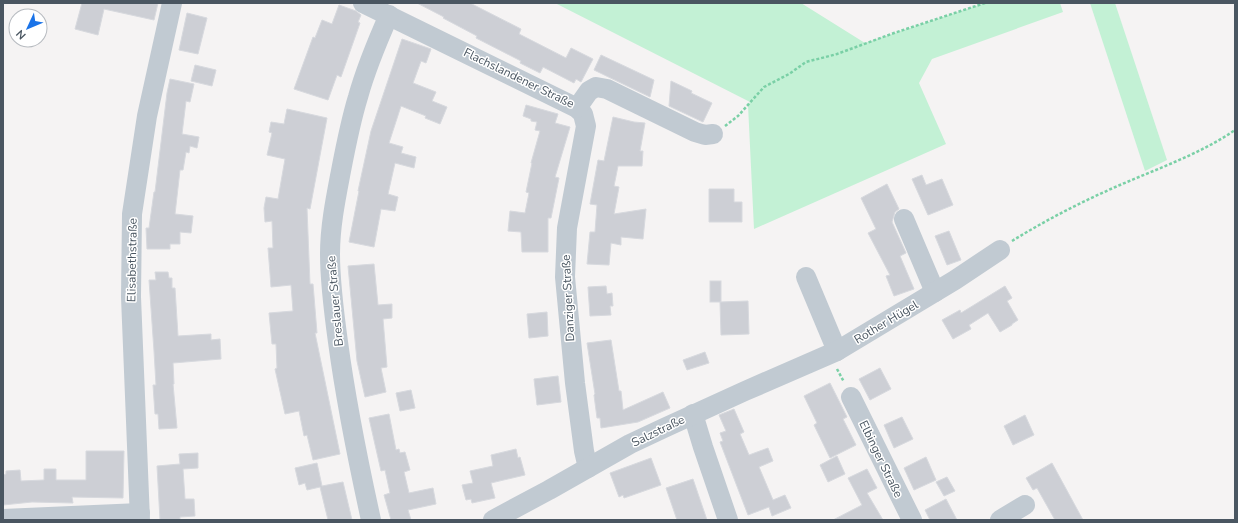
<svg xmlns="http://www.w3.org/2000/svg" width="1238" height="523" font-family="'Nunito Sans',sans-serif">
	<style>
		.green { fill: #c3f1d5 }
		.building { fill: #cdcfd5; stroke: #d7d9de }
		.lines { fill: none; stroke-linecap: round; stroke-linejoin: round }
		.path { stroke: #7ad0a6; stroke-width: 2.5; stroke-dasharray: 3 2; stroke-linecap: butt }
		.minor { stroke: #c1cad2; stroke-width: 20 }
		.labels { text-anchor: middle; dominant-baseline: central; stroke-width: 3; stroke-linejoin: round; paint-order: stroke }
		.street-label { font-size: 12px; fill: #4a5661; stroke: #fff }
	</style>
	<rect width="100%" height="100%" fill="#f5f3f3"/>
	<g class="green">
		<path d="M 555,3 L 801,3 L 865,43 L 985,3 L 1060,3 L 1063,12 L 932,59 L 919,83 L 946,144 L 754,229 L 748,105 L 750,102 Z"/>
		<path d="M 1090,3 L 1115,3 L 1167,160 L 1145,171 Z"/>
	</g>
	<g class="building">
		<path d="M 82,3 L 158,3 L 154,20 L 104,9 L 98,35 L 75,29 Z"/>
		<path d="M 417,3 L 470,3 L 521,29 L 519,34 L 566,58 L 571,48 L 593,59 L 581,82 L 576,79 L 574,83 L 543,67 L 540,73 L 520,63 L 521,61 L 476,38 L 477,36 L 443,18 L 444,17 Z"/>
		<path d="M 339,5 L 356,11 L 361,15 L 358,22 L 360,23 L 341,77 L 337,75 L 328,100 L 294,89 L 313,37 L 315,38 L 322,20 L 332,24 Z"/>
		<path d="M 187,13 L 207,18 L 198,54 L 179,50 Z"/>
		<path d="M 402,39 L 431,49 L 426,63 L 421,61 L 413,83 L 436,92 L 432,101 L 447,107 L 440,124 L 425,118 L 426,116 L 401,106 L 389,143 L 403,147 L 401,153 L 416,157 L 414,168 L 395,163 L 388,194 L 398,197 L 395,211 L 381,209 L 374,247 L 349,242 L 359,191 L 358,191 L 371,131 Z"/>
		<path d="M 601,55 L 654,80 L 650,97 L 594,70 Z"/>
		<path d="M 195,65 L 216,70 L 212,86 L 191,81 Z"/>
		<path d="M 170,79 L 194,84 L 190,102 L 186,101 L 182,134 L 199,137 L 197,148 L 190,146 L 189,153 L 186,152 L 183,170 L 180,170 L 175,214 L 193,216 L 191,233 L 180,232 L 180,244 L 170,244 L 170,249 L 147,249 L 146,228 L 149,228 L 154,192 L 155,192 L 167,93 Z"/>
		<path d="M 671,81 L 692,91 L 691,93 L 712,103 L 703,122 L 669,106 Z"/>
		<path d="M 526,105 L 558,114 L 555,123 L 570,127 L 555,177 L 559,178 L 551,218 L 548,218 L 548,252 L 522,252 L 521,232 L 508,231 L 510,211 L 525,213 L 529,193 L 526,192 L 532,163 L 531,163 L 540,131 L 535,130 L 537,122 L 531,121 L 531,119 L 523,116 Z"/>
		<path d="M 287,109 L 327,118 L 310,209 L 307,208 L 310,284 L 313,284 L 317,333 L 315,333 L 340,454 L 313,460 L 307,435 L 304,436 L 299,411 L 285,414 L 275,369 L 277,368 L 276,344 L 272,344 L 269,313 L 293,311 L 291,285 L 271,287 L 268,248 L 273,248 L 272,221 L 265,222 L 264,208 L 266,197 L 278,199 L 285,159 L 267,155 L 272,133 L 269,132 L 271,122 L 284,124 Z"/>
		<path d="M 613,117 L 634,122 L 645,123 L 640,151 L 643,151 L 642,166 L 618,166 L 614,186 L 619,187 L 614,214 L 646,209 L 643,239 L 621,237 L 621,245 L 611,243 L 609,265 L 587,264 L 590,232 L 595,232 L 597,205 L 590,204 L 598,160 L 604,161 Z"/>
		<path d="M 922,175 L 926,185 L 942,179 L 953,205 L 928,215 L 912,179 Z"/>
		<path d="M 887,184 L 899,209 L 895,212 L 892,222 L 906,253 L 900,256 L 914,289 L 894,296 L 886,276 L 890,275 L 868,233 L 876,229 L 861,198 Z"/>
		<path d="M 709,189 L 734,189 L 734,202 L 742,202 L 742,222 L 709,222 Z"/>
		<path d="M 949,231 L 961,260 L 947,265 L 935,236 Z"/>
		<path d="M 374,264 L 378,305 L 392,304 L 392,318 L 383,319 L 387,367 L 381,368 L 386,392 L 365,397 L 357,361 L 348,266 Z"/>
		<path d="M 155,272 L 168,272 L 169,278 L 172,278 L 172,288 L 175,288 L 178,336 L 211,334 L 211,340 L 220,339 L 221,359 L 173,363 L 174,384 L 173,384 L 177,428 L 159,429 L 158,414 L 155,414 L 153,385 L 156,385 L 154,351 L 149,280 L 156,280 Z"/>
		<rect x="710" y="281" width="11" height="21"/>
		<path d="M 606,286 L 607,294 L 612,293 L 613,306 L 610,306 L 611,315 L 590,316 L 588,287 Z"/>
		<path d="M 1005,286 L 1012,298 L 1007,301 L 1018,320 L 1012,324 L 1012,325 L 1000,332 L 988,313 L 969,325 L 971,329 L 953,339 L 942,320 L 960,310 L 961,313 Z"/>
		<path d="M 748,301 L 749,334 L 721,335 L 720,302 Z"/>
		<path d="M 547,312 L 548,336 L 529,338 L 527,314 Z"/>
		<path d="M 611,340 L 619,391 L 621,391 L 623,410 L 663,392 L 670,408 L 638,422 L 601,428 L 600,418 L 597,418 L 594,395 L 595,394 L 587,343 Z"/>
		<path d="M 705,352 L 709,363 L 687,370 L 683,360 Z"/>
		<path d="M 880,368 L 891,389 L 870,400 L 859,379 Z"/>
		<path d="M 558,376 L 561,402 L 537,405 L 534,379 Z"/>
		<path d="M 830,383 L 847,417 L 843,419 L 856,445 L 830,458 L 814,425 L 817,423 L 804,396 Z"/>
		<path d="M 411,390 L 415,408 L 400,411 L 396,393 Z"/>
		<path d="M 734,409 L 744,432 L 740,434 L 749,455 L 768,448 L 773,461 L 759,467 L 773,500 L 785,495 L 791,508 L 772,516 L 769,507 L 748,515 L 720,442 L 723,441 L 720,433 L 726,431 L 719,415 Z"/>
		<path d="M 389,414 L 396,450 L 399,449 L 400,453 L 405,452 L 410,470 L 404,472 L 409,493 L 433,488 L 436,504 L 408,510 L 411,520 L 391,520 L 384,495 L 390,493 L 385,470 L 381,471 L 369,418 Z"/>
		<path d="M 1025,415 L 1034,435 L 1013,445 L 1004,426 Z"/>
		<path d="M 902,417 L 913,439 L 894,448 L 884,425 Z"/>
		<path d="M 516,449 L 518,458 L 520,457 L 525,475 L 491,483 L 495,498 L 472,503 L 471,499 L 466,500 L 462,485 L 473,483 L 470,471 L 493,466 L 491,455 Z"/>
		<path d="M 86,451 L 124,451 L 123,498 L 72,497 L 73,503 L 32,502 L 3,505 L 3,475 L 6,474 L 6,471 L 20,470 L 21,481 L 44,480 L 44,469 L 56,469 L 56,480 L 86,480 Z"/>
		<path d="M 198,453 L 198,468 L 183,469 L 185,499 L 194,499 L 195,516 L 180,517 L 180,520 L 160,520 L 157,466 L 180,464 L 179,454 Z"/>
		<path d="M 837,456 L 845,474 L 828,482 L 820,465 Z"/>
		<path d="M 926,457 L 936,480 L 914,490 L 904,468 Z"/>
		<path d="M 651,458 L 661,485 L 624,498 L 623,495 L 619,497 L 610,473 Z"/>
		<path d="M 317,463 L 322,486 L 343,482 L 352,520 L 328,520 L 320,487 L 307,490 L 305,483 L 299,485 L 295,468 Z"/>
		<path d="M 1052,463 L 1083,520 L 1055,520 L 1037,488 L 1033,490 L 1026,478 Z"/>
		<path d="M 867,469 L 877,488 L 867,493 L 883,520 L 833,520 L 862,505 L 848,478 Z"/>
		<path d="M 947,477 L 955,491 L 944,496 L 936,482 Z"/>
		<path d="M 693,479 L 707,520 L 677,520 L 666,488 Z"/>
		<path d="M 946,499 L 957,520 L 930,520 L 925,510 Z"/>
	</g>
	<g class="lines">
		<g class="path">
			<path d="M 725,126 L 738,116 L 764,87 L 789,74 L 806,62 L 837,54 L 894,33 L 985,3"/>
			<path d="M 1012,241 C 1046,220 1083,201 1120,185 C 1159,168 1200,154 1235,130"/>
			<path d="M 837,369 L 844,382"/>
		</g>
		<g class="minor">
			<path d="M 363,3 L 577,108 L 583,114 L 586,126 L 567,228 L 565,277 L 575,383 L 584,451 L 588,468"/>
			<path d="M 577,108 L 589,91 L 596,87 L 607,89 L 695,132 L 705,135 L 713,134"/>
			<path d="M 904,219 L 935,292"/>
			<path d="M 806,277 L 837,351"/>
			<path d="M 851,397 L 912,520"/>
			<path d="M 693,414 L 703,447 L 728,520"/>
			<path d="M 3,519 L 140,513"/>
			<path d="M 140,520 L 131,297 L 132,214 L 147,116 L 172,3"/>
			<path d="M 371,520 C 358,461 346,402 338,342 C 334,313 330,283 330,254 C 330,228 335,202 340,176 C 345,150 350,123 358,97 C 366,68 377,42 389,15"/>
			<path d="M 493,520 L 549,490 L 630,444 L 664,428 L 745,391 L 837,351 L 955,280 L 1000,250"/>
			<path d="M 1000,520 L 1025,505"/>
		</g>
	</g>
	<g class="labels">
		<g class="street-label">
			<text transform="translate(519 78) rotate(26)">Flachslandener Straße</text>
			<text transform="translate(132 260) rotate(-89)">Elisabethstraße</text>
			<text transform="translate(568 298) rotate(-93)">Danziger Straße</text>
			<text transform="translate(335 301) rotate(-95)">Breslauer Straße</text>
			<text transform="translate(886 322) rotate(-31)">Rother Hügel</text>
			<text transform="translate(658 431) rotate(-26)">Salzstraße</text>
			<text transform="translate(881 459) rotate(64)">Elbinger Straße</text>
		</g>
	</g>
	<rect width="1238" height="523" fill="none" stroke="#4a5661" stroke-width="8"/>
	<g transform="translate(28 28) rotate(226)"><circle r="19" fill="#ffffff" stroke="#b7bbc0"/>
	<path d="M0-3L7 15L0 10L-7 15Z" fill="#1a73e8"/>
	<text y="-6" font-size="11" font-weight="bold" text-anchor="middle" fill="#4a5661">N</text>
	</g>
</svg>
